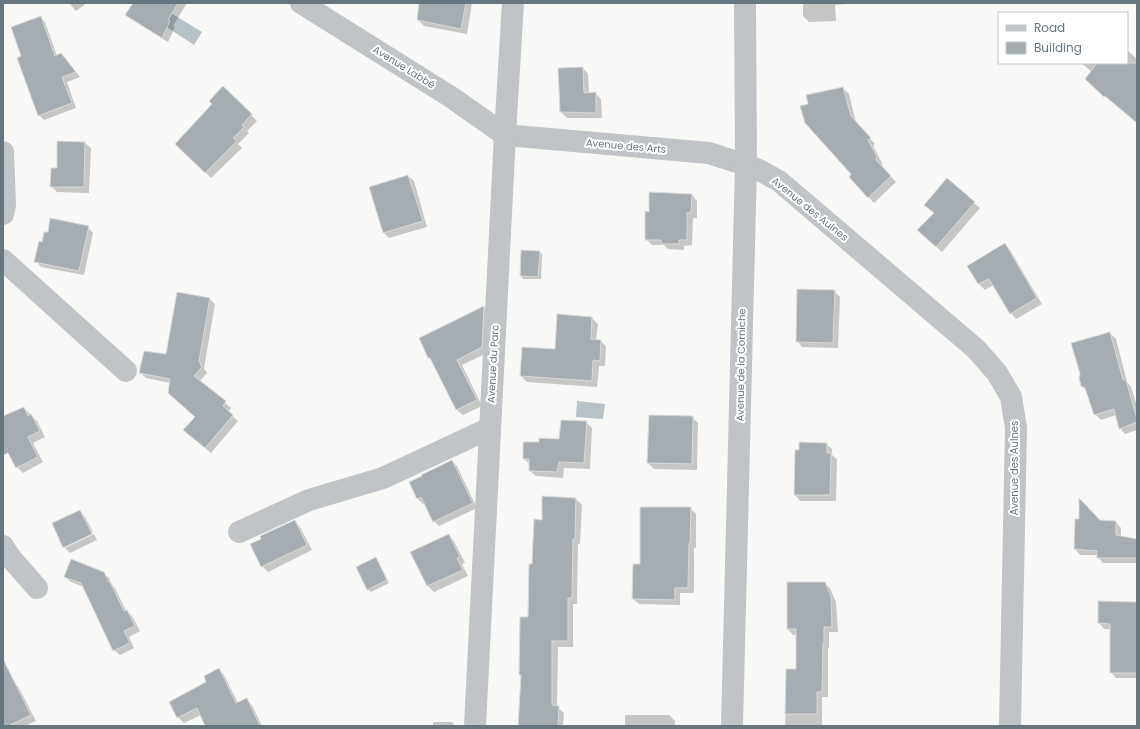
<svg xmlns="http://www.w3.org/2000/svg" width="1140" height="729" font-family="Poppins,sans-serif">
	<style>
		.water { fill: #b7c2c6 }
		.shadow { fill: #0003 }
		.building { fill: #a6adb2; stroke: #dadad8 }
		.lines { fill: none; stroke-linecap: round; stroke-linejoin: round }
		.minor { stroke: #c0c4c7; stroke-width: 22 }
		.labels { text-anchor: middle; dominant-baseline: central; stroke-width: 4; stroke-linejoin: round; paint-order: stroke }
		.street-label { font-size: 10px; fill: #66757e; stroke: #fff }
	</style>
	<rect width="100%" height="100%" fill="#f8f8f6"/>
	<g class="water">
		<path d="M 166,10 L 202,32 L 194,45 L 159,22 Z"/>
		<path d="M 577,401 L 605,404 L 603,419 L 576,417 Z"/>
	</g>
	<g class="shadow">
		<path d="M 69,3 L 87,3 L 76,11 Z"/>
		<path d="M 134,3 L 187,3 L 173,26 L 175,27 L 168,42 L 132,20 L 127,14 Z"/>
		<path d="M 420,3 L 472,3 L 467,34 L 424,26 L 418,20 Z"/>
		<path d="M 801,3 L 846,3 L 846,4 L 835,5 L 836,21 L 809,22 L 803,16 L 803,4 Z"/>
		<path d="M 40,17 L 45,22 L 57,56 L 66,60 L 80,77 L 67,82 L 76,108 L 44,120 L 39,115 L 22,57 Z"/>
		<path d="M 1127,50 L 1137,59 L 1137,123 L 1111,101 L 1111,102 L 1092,84 L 1092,72 L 1081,63 L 1127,63 Z"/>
		<path d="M 583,68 L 588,74 L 589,94 L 595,93 L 601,99 L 602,118 L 567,118 L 561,112 Z"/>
		<path d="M 223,87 L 257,121 L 247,131 L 249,133 L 238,144 L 242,148 L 211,178 L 177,144 L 214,104 Z"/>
		<path d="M 843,88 L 849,94 L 856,123 L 875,144 L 873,146 L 882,163 L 882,167 L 896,182 L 874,203 L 850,177 L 852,174 L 809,105 Z"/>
		<path d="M 85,143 L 91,148 L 89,193 L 57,192 L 51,186 Z"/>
		<path d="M 408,176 L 414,181 L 427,227 L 389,238 L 384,233 L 370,188 Z"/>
		<path d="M 692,195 L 697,201 L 697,218 L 693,218 L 692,245 L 684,246 L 684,250 L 668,249 L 664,245 L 652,245 L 646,239 L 650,213 Z"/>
		<path d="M 974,203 L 980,208 L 942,252 L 918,230 L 935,213 Z"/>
		<path d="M 88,227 L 93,233 L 84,275 L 41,267 L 36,261 L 42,243 Z"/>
		<path d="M 1005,244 L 1010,250 L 1042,304 L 1016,319 L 1011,313 L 993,285 L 985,290 L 979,284 L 968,266 Z"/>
		<path d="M 539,252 L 542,254 L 541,279 L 523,279 L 521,276 Z"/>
		<path d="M 834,291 L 840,297 L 838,348 L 802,347 L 797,341 Z"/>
		<path d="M 210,299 L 215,304 L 204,368 L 207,373 L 200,381 L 231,408 L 228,412 L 238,421 L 211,453 L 184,430 L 196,418 L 170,383 L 146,378 L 140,372 L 166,355 Z"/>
		<path d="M 484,307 L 489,313 L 487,353 L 462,365 L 482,406 L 463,415 L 457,410 L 432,361 L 429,358 Z"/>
		<path d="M 592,318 L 598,324 L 596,341 L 600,341 L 606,346 L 605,366 L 599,366 L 597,387 L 527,382 L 521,376 L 556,350 Z"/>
		<path d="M 1110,333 L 1116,339 L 1127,382 L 1131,387 L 1137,406 L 1137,430 L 1125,434 L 1120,428 L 1116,415 L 1101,420 L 1095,414 L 1087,392 L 1082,386 L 1081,374 Z"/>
		<path d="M 24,408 L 37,421 L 45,437 L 33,443 L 43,462 L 23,473 L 17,467 L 3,445 L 3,417 Z"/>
		<path d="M 692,417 L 698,423 L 697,470 L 654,469 L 648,463 Z"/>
		<path d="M 586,422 L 592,428 L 590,469 L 564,468 L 563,478 L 536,476 L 530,471 L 530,464 L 524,459 L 540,443 L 560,440 Z"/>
		<path d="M 826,444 L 832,449 L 832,455 L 837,459 L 836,501 L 800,501 L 795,495 L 796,451 L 800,451 Z"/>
		<path d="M 452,461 L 457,466 L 477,508 L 439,526 L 434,521 L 425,503 L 423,504 L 418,499 Z"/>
		<path d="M 576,499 L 582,505 L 580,544 L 578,544 L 577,604 L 573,604 L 573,647 L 558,647 L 557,707 L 564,713 L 563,726 L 519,726 L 522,677 L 520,675 L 529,618 L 533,565 L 543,521 Z"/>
		<path d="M 690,508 L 696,514 L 696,548 L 694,548 L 694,593 L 680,593 L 680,605 L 639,604 L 633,599 L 641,565 Z"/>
		<path d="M 80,511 L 85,517 L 93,532 L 65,546 L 65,548 L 94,534 L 97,540 L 70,553 L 64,547 Z"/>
		<path d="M 1076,520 L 1116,522 L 1121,528 L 1121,537 L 1137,540 L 1137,563 L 1103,563 L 1098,557 L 1098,555 L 1080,555 L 1075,549 Z"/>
		<path d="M 295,521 L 300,527 L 312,550 L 268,572 L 262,566 L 252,545 Z"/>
		<path d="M 448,536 L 454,541 L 465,563 L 462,564 L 468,576 L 434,592 L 428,586 L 412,552 Z"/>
		<path d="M 375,558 L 378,561 L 389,583 L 371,592 L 368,589 Z"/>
		<path d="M 103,573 L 109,578 L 112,585 L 115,588 L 126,611 L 127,611 L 132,616 L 140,631 L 129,637 L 134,648 L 120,655 L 114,650 L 84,587 L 71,582 L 65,577 Z"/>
		<path d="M 824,583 L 830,588 L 836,602 L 838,632 L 829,632 L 829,648 L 828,648 L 828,697 L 822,697 L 822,726 L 785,726 L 787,670 L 797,671 L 797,635 L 793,635 L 788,629 Z"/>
		<path d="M 1099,602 L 1137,603 L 1137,678 L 1116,678 L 1111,672 L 1111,629 L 1104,629 L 1099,623 Z"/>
		<path d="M 219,669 L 224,675 L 238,703 L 246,699 L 252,705 L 262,726 L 206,726 L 201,715 L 184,723 L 178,717 Z"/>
		<path d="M 14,682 L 19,688 L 36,721 L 25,726 L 3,726 L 3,688 Z"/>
		<path d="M 625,715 L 669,715 L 675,721 L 675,726 L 625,726 Z"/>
		<path d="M 433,722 L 452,722 L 455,726 L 433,726 Z"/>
	</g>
	<g class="building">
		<path d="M 133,3 L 178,3 L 168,20 L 170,21 L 162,38 L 125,15 Z"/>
		<path d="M 419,3 L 466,3 L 461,29 L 417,20 Z"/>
		<path d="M 41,16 L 55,56 L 61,53 L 76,72 L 62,77 L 72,103 L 38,116 L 17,58 L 21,56 L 11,27 Z"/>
		<path d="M 1097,63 L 1137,63 L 1137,123 L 1105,96 L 1104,97 L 1085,79 Z"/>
		<path d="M 583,67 L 584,93 L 596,92 L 596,113 L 560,112 L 558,68 Z"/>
		<path d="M 223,86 L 252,114 L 242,125 L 244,127 L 233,138 L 237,141 L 205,173 L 175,144 L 212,104 L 209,101 Z"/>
		<path d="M 843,87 L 851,116 L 871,138 L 868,140 L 877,157 L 876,160 L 891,176 L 868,198 L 849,177 L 851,174 L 805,123 L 800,106 L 808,104 L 806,95 Z"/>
		<path d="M 57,141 L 85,142 L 84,187 L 50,187 L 51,168 L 57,168 Z"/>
		<path d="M 408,175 L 423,221 L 383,233 L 369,187 Z"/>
		<path d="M 947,178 L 975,202 L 936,247 L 917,230 L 934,213 L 924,205 Z"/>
		<path d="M 649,192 L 692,194 L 691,212 L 687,213 L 687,240 L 679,240 L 679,244 L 661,244 L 661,240 L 645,240 L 645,211 L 649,212 Z"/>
		<path d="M 50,218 L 89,226 L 79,271 L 34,262 L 39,241 L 42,242 L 44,232 L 48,232 Z"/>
		<path d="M 1005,243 L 1037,298 L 1010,314 L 989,279 L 978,284 L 967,266 Z"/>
		<path d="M 521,250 L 540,251 L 538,277 L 520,276 Z"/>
		<path d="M 797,289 L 835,290 L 833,343 L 796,342 Z"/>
		<path d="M 177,292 L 210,298 L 199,361 L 202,367 L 194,376 L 226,401 L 223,406 L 233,415 L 205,448 L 183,430 L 195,417 L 168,393 L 170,379 L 139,373 L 144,351 L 166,354 Z"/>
		<path d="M 484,306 L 482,347 L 457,360 L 477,400 L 456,410 L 430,358 L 428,358 L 419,338 Z"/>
		<path d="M 557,314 L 592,317 L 591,339 L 601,340 L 600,361 L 593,360 L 592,381 L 520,376 L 522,347 L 555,349 Z"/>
		<path d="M 1110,332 L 1123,380 L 1126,380 L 1137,419 L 1137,422 L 1119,429 L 1114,409 L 1094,415 L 1085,388 L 1081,386 L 1079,378 L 1080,374 L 1071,343 Z"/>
		<path d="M 24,407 L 28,416 L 31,414 L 40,431 L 28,437 L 38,457 L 16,468 L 8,453 L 3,455 L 3,416 Z"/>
		<path d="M 649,415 L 693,416 L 692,464 L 647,463 Z"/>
		<path d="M 561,420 L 587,421 L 584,463 L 559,462 L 557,472 L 529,471 L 529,459 L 523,459 L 523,442 L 539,442 L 539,438 L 559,439 Z"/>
		<path d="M 799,442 L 827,443 L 827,453 L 831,453 L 830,495 L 794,495 L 795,450 L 799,450 Z"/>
		<path d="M 452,460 L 473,503 L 433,522 L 421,497 L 417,499 L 409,482 L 422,476 L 421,475 Z"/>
		<path d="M 542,496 L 576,498 L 575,539 L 573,539 L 572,598 L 568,598 L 568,641 L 552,641 L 552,705 L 559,706 L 558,726 L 518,726 L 521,675 L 519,675 L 520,617 L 528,617 L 529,564 L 532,564 L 534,519 L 542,520 Z"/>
		<path d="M 1079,498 L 1100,520 L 1116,521 L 1116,535 L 1137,539 L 1137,558 L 1097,558 L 1097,551 L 1074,549 L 1075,519 L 1079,519 Z"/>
		<path d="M 640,507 L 691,507 L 690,543 L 689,543 L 688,588 L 675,588 L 675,600 L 632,599 L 633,564 L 640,564 Z"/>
		<path d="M 80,510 L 92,534 L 63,548 L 52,523 Z"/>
		<path d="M 295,520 L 307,545 L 261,567 L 250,544 L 261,539 L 260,536 Z"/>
		<path d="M 449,534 L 460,557 L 457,558 L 463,570 L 427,586 L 410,552 Z"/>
		<path d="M 376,557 L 387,580 L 367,590 L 356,567 Z"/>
		<path d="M 71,559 L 104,572 L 109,582 L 110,582 L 124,611 L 127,610 L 135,626 L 124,631 L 130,643 L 113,651 L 81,583 L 64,577 Z"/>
		<path d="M 787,582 L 825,582 L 831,596 L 832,627 L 824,627 L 824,643 L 823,643 L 822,692 L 817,692 L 817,714 L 785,714 L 786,669 L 796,669 L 796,629 L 787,629 Z"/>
		<path d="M 1098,601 L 1137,602 L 1137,673 L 1110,673 L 1110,624 L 1098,623 Z"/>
		<path d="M 3,659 L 31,715 L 8,726 L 3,726 Z"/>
		<path d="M 219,668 L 236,703 L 247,698 L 260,726 L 205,726 L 197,708 L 177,718 L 169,702 L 206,682 L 204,676 Z"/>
	</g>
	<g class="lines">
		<g class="minor">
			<path d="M 301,3 L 451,97 L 505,135 L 709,153 L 746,165 L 761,171 L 779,181 L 976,349 L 997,373 L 1011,397 L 1016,428 L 1010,726"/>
			<path d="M 3,152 L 5,205 L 3,214"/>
			<path d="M 3,260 L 126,371"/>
			<path d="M 239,532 L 309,500 L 383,478 L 490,428"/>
			<path d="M 3,546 L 10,557 L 37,588"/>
			<path d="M 475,726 L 505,135 L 513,3"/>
			<path d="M 732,726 L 746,165 L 745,3"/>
		</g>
	</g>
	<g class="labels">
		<g class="street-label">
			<text transform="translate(404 67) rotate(32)">Avenue Labbé</text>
			<text transform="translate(626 146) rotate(5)">Avenue des Arts</text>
			<text transform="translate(810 209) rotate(39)">Avenue des Aulnes</text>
			<text transform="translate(493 364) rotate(-87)">Avenue du Parc</text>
			<text transform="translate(741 365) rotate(-89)">Avenue de la Corniche</text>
			<text transform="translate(1014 468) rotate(-90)">Avenue des Aulnes</text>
		</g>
	</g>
	<rect width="1140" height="729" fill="none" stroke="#66757e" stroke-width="8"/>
	<rect x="998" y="12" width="130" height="52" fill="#ffffff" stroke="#c2c8cb"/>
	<rect x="1006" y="25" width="20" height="6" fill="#c0c4c7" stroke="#c2c8cb"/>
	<text x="1034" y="32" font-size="12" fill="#66757e">Road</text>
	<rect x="1006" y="42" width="20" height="12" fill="#a6adb2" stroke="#c2c8cb"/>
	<text x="1034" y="52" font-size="12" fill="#66757e">Building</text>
</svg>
